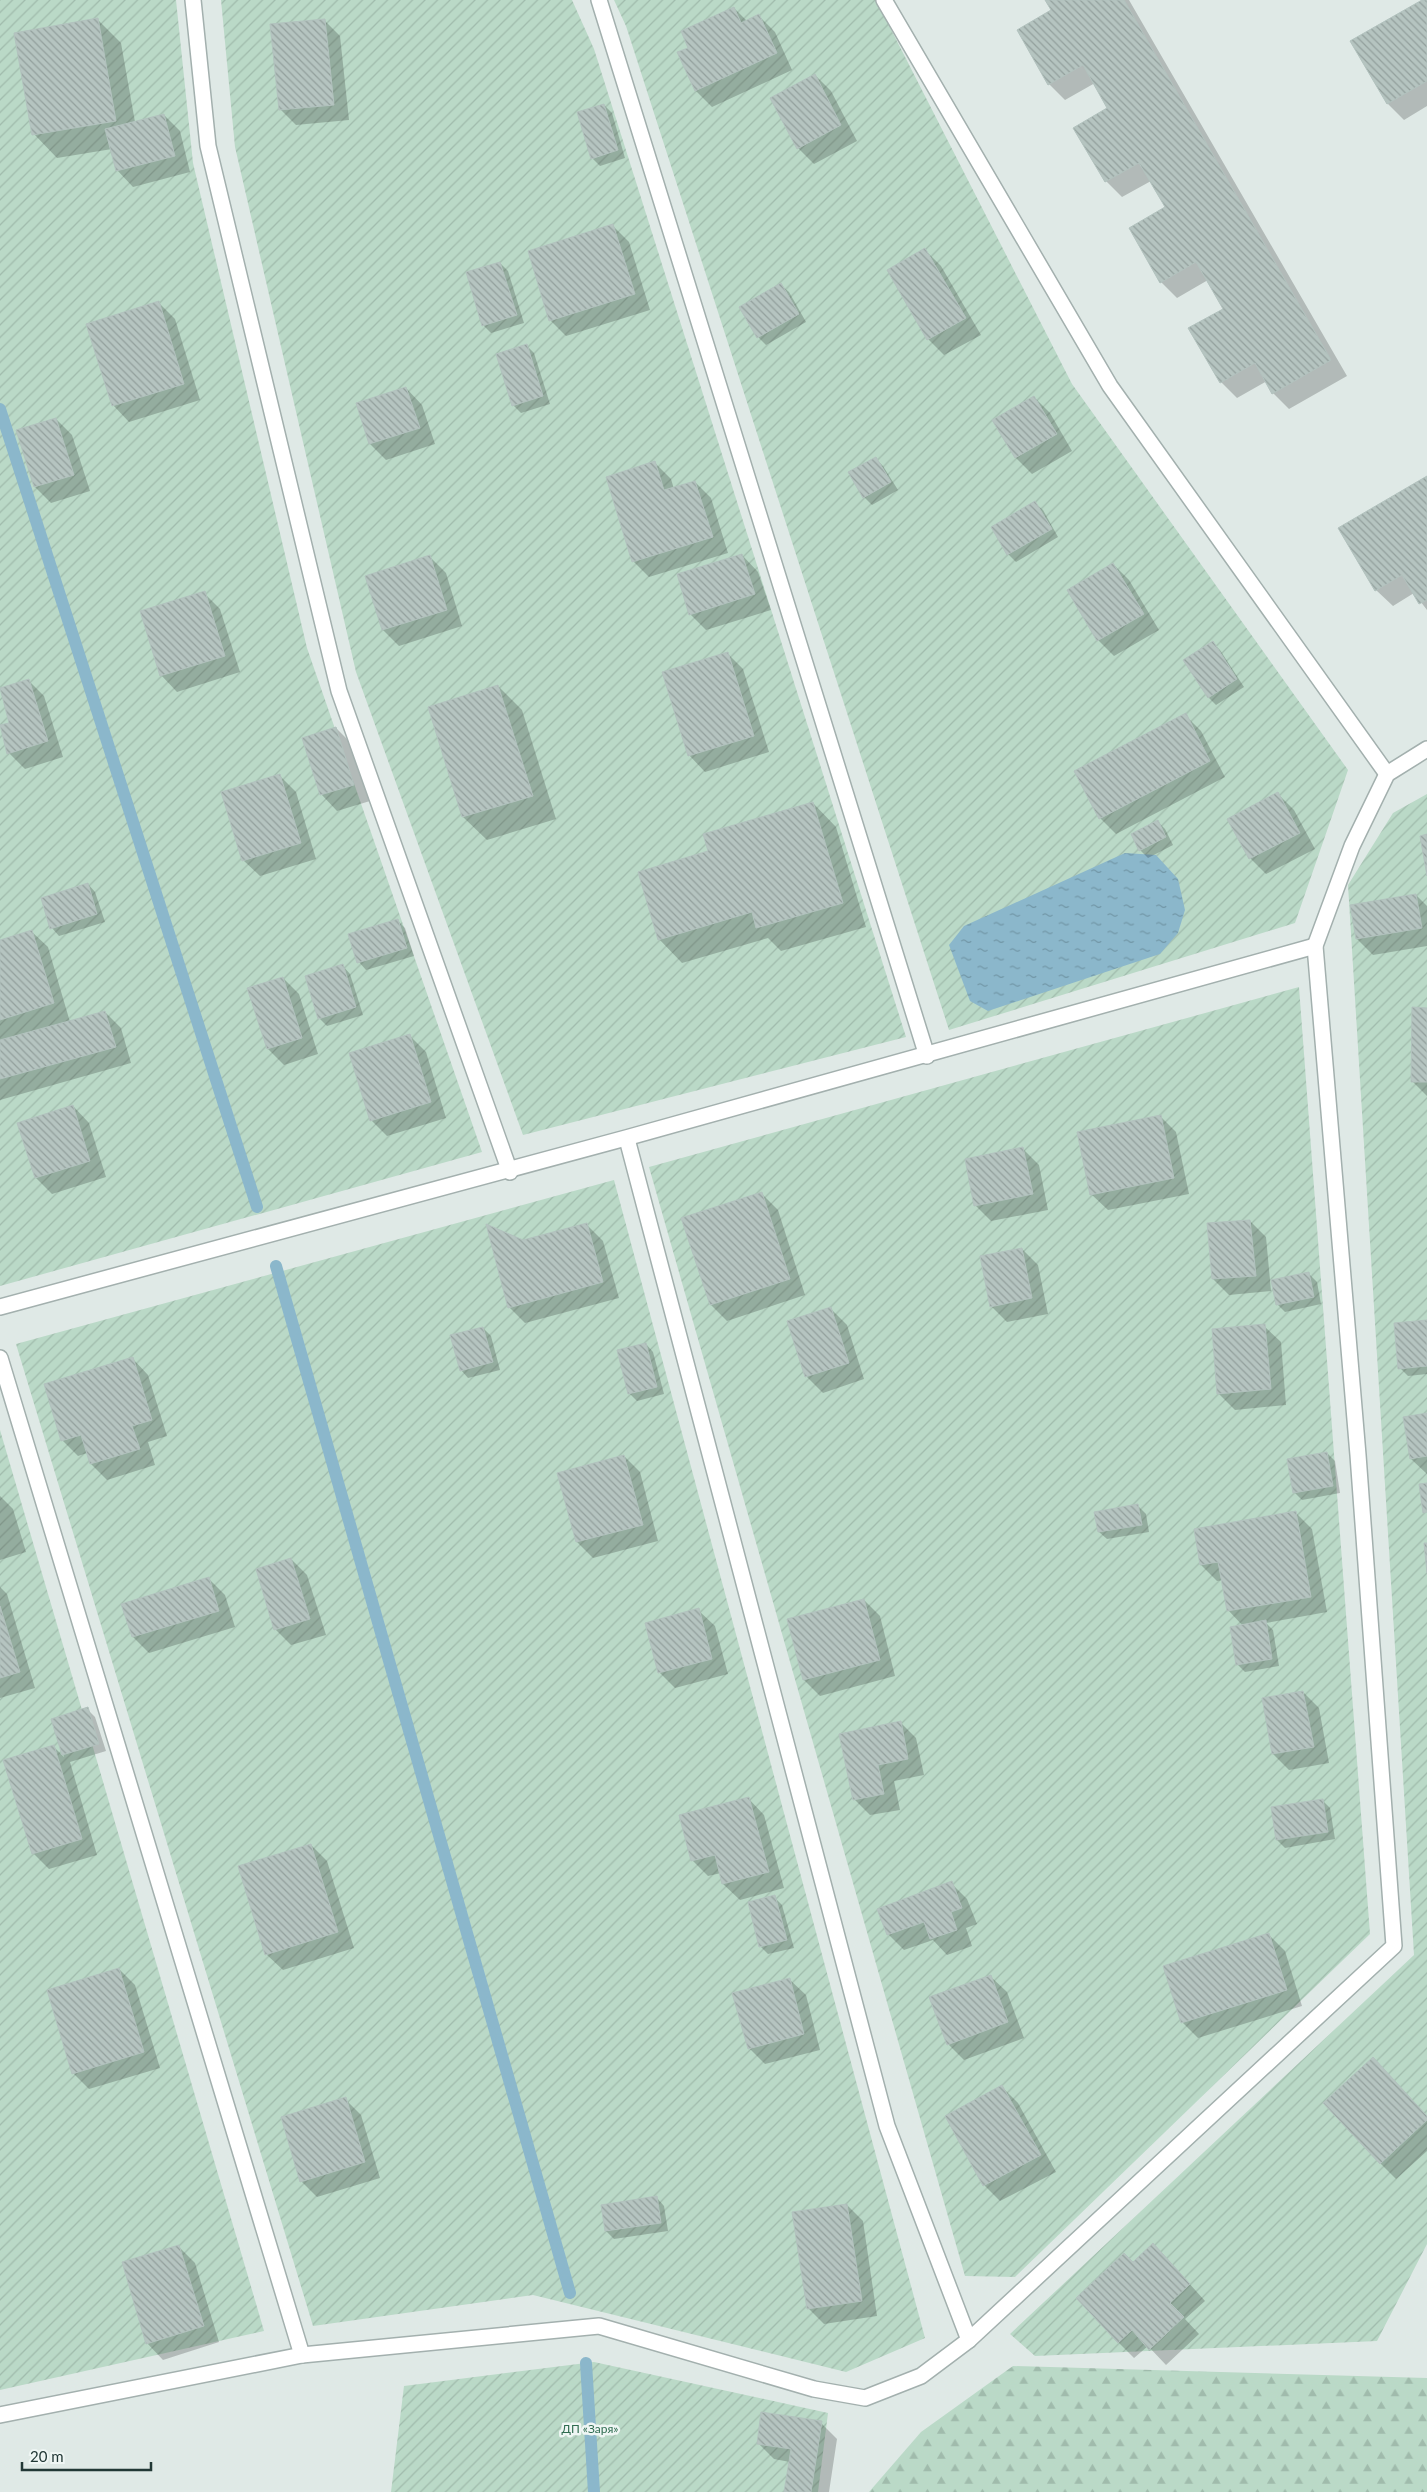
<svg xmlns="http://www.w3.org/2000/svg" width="1427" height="2492" font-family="Lato,sans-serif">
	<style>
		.forest { fill: url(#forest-firs) }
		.garden { fill: url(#garden-furrows) }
		.water { fill: url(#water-ripples) }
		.shadow { fill: #0003 }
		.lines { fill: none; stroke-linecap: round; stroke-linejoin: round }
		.stream { stroke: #8bb7cb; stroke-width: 12 }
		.building { fill: url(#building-back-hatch); stroke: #b2c2be }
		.street-casing { stroke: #a3b0ae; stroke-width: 18 }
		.street { stroke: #fff; stroke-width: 15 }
		.labels { text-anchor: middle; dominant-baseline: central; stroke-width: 5; stroke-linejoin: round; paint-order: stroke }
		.park-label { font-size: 12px; fill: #2f6c50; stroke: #eff6f4 }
	</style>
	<defs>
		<pattern id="forest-firs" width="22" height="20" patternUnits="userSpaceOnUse" patternTransform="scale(1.25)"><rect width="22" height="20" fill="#bad9c7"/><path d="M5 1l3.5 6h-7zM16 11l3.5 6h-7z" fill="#a0bbac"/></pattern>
		<pattern id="garden-furrows" width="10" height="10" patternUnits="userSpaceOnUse" patternTransform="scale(1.25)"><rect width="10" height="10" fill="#bad9c7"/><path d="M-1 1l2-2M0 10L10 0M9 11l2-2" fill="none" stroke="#a0bbac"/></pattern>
		<pattern id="water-ripples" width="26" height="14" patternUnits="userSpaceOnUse" patternTransform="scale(1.25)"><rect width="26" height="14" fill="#8bb7cb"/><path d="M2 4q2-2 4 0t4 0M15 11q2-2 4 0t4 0" fill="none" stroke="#7196a6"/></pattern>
		<pattern id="building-back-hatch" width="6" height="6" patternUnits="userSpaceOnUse" patternTransform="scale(1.25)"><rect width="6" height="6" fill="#b5c4c0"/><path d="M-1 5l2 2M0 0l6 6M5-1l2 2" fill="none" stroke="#93a09d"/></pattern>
	</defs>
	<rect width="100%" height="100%" fill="#dfe9e6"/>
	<path class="forest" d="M 1013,2366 L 1427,2378 L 1427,2492 L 869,2492 L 921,2432 Z"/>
	<g class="garden">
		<path d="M 0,0 L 176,0 L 193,163 L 307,648 L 482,1152 L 0,1286 Z"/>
		<path d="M 221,0 L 572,0 L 594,49 L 906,1037 L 523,1135 L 356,672 L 235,147 Z"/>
		<path d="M 614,0 L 876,0 L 1072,384 L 1348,770 L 1295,923 L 949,1030 L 626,26 Z"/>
		<path d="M 1427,794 L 1427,2244 L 1377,2341 L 1035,2356 L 1010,2334 L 1414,1955 L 1348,885 L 1393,813 Z"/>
		<path d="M 1299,987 L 1370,1934 L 1015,2277 L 965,2276 L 649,1167 Z"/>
		<path d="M 614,1180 L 925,2338 L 846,2372 L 533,2295 L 313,2326 L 16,1344 Z"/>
		<path d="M 0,1430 L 264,2331 L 0,2390 Z"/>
		<path d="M 594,2362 L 828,2413 L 818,2492 L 391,2492 L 404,2386 Z"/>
	</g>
	<path class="water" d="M 1125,853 L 1156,855 L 1178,879 L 1185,910 L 1178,933 L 1160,954 L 988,1011 L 970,1001 L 949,945 L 964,926 Z"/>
	<g class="shadow">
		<path d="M 1047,0 L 1129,0 L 1347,376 L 1289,409 L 1273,393 L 1267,381 L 1237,398 L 1221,382 L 1225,309 L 1208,280 L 1177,298 L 1161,282 L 1166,208 L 1151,181 L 1122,197 L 1106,181 L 1075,128 L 1109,108 L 1095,83 L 1065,100 L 1049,84 L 1053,11 Z"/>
		<path d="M 1425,0 L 1427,0 L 1427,106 L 1404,120 L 1388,104 L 1352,42 Z"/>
		<path d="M 734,8 L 747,21 L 759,16 L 775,32 L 792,70 L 712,107 L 696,91 L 690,48 Z"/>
		<path d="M 97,19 L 121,43 L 135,122 L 164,115 L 180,131 L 190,172 L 133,187 L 117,170 L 112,149 L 57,158 L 34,134 Z"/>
		<path d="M 324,20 L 340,36 L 349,120 L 296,125 L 280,109 Z"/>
		<path d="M 815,75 L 831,91 L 857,141 L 814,164 L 798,148 Z"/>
		<path d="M 604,105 L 612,113 L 625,158 L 600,166 L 592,158 Z"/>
		<path d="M 613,226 L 629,242 L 650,310 L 566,336 L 550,320 Z"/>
		<path d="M 925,250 L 941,266 L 981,335 L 944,355 L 928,339 L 889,271 Z"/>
		<path d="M 500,263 L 508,271 L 524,323 L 491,333 L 483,325 Z"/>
		<path d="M 781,285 L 789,292 L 806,322 L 766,345 L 758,337 Z"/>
		<path d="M 159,303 L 175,319 L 200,400 L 129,422 L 113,405 Z"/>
		<path d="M 527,346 L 534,353 L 550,404 L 521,413 L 513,405 Z"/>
		<path d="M 406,388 L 422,405 L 435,444 L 386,460 L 370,444 Z"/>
		<path d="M 1034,397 L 1050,413 L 1072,451 L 1032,474 L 1016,458 L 994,421 Z"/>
		<path d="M 56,419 L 72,435 L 90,491 L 51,503 L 35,487 L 18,431 Z"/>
		<path d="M 875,458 L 883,466 L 898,490 L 872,505 L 864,497 Z"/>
		<path d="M 655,463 L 671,479 L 674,489 L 695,482 L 711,498 L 728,553 L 649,577 L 633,561 Z"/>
		<path d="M 1427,477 L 1427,610 L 1414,593 L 1393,606 L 1376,590 Z"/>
		<path d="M 1035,503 L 1043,510 L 1058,537 L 1016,562 L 1008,554 Z"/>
		<path d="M 742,555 L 758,572 L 771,610 L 706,630 L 690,614 Z"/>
		<path d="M 430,557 L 446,573 L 462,626 L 399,646 L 383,630 Z"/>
		<path d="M 1113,564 L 1129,580 L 1159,630 L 1114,656 L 1098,640 Z"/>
		<path d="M 204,593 L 220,609 L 240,672 L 177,692 L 161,675 Z"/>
		<path d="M 1212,642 L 1220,650 L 1244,687 L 1216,705 L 1209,698 Z"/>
		<path d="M 727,653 L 743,669 L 769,752 L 705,772 L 689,755 Z"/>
		<path d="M 28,680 L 44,696 L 63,757 L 25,769 L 9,753 L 10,723 L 0,689 Z"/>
		<path d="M 498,686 L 522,710 L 556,819 L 487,840 L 463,817 L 429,708 Z"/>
		<path d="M 1185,715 L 1201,731 L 1225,777 L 1116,834 L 1100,818 Z"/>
		<path d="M 336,728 L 352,744 L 370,801 L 337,811 L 321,794 Z"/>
		<path d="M 280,776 L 296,792 L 316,859 L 260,876 L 243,860 Z"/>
		<path d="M 1278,794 L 1294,810 L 1315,849 L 1266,874 L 1250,858 Z"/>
		<path d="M 813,803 L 836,827 L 866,927 L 781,951 L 768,938 L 682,963 L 659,939 L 710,852 Z"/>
		<path d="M 1157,821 L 1165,829 L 1173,845 L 1148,858 L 1140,850 Z"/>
		<path d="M 88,884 L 95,892 L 105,922 L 59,936 L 52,928 Z"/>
		<path d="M 1416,895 L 1427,906 L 1427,946 L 1373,955 L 1357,939 Z"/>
		<path d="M 397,920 L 405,928 L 414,956 L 366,970 L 359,962 Z"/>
		<path d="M 31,931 L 48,947 L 70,1022 L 105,1012 L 121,1028 L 131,1063 L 0,1100 L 0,941 Z"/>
		<path d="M 343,966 L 350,974 L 363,1015 L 327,1026 L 319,1018 Z"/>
		<path d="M 283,978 L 299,994 L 318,1054 L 284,1065 L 268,1049 Z"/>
		<path d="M 1427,1009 L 1427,1096 L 1412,1081 Z"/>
		<path d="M 410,1036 L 426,1052 L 446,1118 L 387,1136 L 371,1120 Z"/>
		<path d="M 73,1106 L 89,1123 L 106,1177 L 52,1194 L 36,1178 Z"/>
		<path d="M 1160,1116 L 1176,1132 L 1189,1194 L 1108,1210 L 1091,1194 Z"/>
		<path d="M 1023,1149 L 1039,1165 L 1048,1210 L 991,1221 L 975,1205 Z"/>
		<path d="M 762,1194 L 778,1210 L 805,1295 L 727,1321 L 711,1305 Z"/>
		<path d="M 1250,1221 L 1266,1237 L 1271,1291 L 1229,1295 L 1213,1279 Z"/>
		<path d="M 587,1225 L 603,1241 L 619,1298 L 525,1323 L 509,1307 L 523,1242 Z"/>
		<path d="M 1022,1249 L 1038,1265 L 1048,1314 L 1007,1322 L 991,1306 Z"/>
		<path d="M 1309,1274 L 1317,1282 L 1321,1304 L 1285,1312 L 1277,1304 Z"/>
		<path d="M 831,1309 L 847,1325 L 864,1379 L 823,1393 L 807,1377 L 789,1322 Z"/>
		<path d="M 1427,1321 L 1427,1374 L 1408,1376 L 1400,1368 Z"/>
		<path d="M 1264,1326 L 1281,1342 L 1286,1405 L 1235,1410 L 1219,1394 Z"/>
		<path d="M 483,1328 L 491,1336 L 500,1370 L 468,1378 L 461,1370 Z"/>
		<path d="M 646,1344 L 653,1352 L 664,1394 L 637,1401 L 629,1393 Z"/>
		<path d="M 132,1358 L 148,1375 L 167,1436 L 148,1442 L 155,1465 L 107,1480 L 91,1464 L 87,1453 L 78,1456 L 62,1440 Z"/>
		<path d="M 1427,1414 L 1427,1474 L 1411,1459 Z"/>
		<path d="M 1327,1453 L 1335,1461 L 1340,1493 L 1302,1500 L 1294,1492 Z"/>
		<path d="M 624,1456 L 640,1472 L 658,1541 L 593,1558 L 577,1542 Z"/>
		<path d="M 0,1496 L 13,1509 L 26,1552 L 0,1560 Z"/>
		<path d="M 1138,1506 L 1146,1514 L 1149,1532 L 1107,1539 L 1099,1532 Z"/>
		<path d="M 1296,1513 L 1312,1529 L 1327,1612 L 1266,1623 L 1273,1630 L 1279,1666 L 1245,1672 L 1237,1664 L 1243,1626 L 1228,1610 L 1223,1580 L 1217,1581 L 1201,1565 L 1196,1530 Z"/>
		<path d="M 291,1559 L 307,1575 L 326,1635 L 291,1645 L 275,1629 Z"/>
		<path d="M 209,1579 L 225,1595 L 235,1627 L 149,1653 L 133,1637 Z"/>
		<path d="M 0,1587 L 7,1594 L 35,1688 L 0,1698 Z"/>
		<path d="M 864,1600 L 880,1616 L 895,1676 L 820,1696 L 804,1680 Z"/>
		<path d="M 698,1610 L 715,1626 L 728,1674 L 675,1688 L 659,1672 Z"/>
		<path d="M 1303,1692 L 1319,1708 L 1329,1763 L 1289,1770 L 1273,1754 Z"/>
		<path d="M 87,1709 L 95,1717 L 106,1751 L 70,1762 L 97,1855 L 49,1869 L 33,1853 L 53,1746 L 64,1757 L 53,1719 Z"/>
		<path d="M 900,1722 L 916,1738 L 924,1775 L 894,1781 L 900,1810 L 870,1815 L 854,1799 Z"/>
		<path d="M 748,1798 L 764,1815 L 784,1888 L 740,1900 L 723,1884 L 721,1873 L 708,1876 L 692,1860 Z"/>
		<path d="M 1322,1800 L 1330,1808 L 1335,1839 L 1285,1848 L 1277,1840 Z"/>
		<path d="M 311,1845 L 327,1861 L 354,1948 L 283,1970 L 266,1954 Z"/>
		<path d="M 951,1883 L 967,1899 L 977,1924 L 966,1928 L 972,1946 L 947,1955 L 933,1940 L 904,1950 L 888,1934 Z"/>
		<path d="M 774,1897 L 782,1905 L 794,1948 L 768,1954 L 761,1947 Z"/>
		<path d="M 1269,1935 L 1285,1951 L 1302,2006 L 1198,2038 L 1182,2022 Z"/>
		<path d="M 119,1969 L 135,1985 L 160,2068 L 89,2089 L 73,2073 Z"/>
		<path d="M 990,1976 L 1007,1992 L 1024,2038 L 964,2060 L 948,2044 Z"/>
		<path d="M 789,1979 L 806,1995 L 820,2050 L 765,2064 L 749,2048 Z"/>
		<path d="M 1002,2087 L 1018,2103 L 1056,2172 L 1000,2201 L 984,2185 L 947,2116 Z"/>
		<path d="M 345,2099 L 361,2115 L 380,2178 L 317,2197 L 301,2181 Z"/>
		<path d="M 1427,2117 L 1427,2151 L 1396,2179 L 1380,2163 Z"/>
		<path d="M 657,2198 L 664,2206 L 668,2231 L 614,2239 L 606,2231 Z"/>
		<path d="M 847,2205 L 863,2221 L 877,2316 L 824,2324 L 808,2308 Z"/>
		<path d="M 179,2247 L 195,2263 L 219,2342 L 163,2360 L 147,2343 Z"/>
		<path d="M 1169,2261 L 1205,2301 L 1185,2319 L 1199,2334 L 1166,2365 L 1148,2346 L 1134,2358 L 1118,2342 L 1133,2264 Z"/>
		<path d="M 821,2423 L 837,2439 L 829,2492 L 786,2492 L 790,2462 L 774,2459 L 758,2443 Z"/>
	</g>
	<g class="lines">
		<g class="stream">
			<path d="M 0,409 L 257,1207"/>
			<path d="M 276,1266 L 570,2293"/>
			<path d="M 586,2363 L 594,2492"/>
		</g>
	</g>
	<g class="building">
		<path d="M 1045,0 L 1124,0 L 1331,360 L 1272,394 L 1255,363 L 1220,383 L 1188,328 L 1223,309 L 1196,262 L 1160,283 L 1129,228 L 1165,207 L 1139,163 L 1105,182 L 1073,128 L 1107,108 L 1083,65 L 1048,85 L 1017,30 L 1051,10 Z"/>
		<path d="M 1422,0 L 1427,0 L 1427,81 L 1387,104 L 1350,41 Z"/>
		<path d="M 734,7 L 741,23 L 759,14 L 777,53 L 695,91 L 677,52 L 688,48 L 681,31 Z"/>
		<path d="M 98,18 L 116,121 L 32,135 L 14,33 Z"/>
		<path d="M 325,19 L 334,105 L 279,110 L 270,24 Z"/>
		<path d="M 815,74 L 841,125 L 797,149 L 770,98 Z"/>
		<path d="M 604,104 L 618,150 L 591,159 L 577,112 Z"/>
		<path d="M 164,114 L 175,156 L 116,171 L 105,129 Z"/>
		<path d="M 613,224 L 635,294 L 549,321 L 528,251 Z"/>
		<path d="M 925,248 L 966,318 L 927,340 L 887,270 Z"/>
		<path d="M 500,262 L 517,315 L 482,326 L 466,272 Z"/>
		<path d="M 781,283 L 799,314 L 757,338 L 739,307 Z"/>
		<path d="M 159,301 L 184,384 L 112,406 L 86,324 Z"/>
		<path d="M 527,344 L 543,396 L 512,406 L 496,354 Z"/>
		<path d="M 406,387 L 420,428 L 369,444 L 356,403 Z"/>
		<path d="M 1034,396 L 1057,434 L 1015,458 L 992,420 Z"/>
		<path d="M 56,418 L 74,475 L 34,487 L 16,430 Z"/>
		<path d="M 876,457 L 891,482 L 863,498 L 848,472 Z"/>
		<path d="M 655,461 L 664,490 L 695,481 L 713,537 L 632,562 L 606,477 Z"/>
		<path d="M 1427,476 L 1427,600 L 1419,604 L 1402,575 L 1375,591 L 1338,528 Z"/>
		<path d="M 1035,501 L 1052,529 L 1007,555 L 991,527 Z"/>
		<path d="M 742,554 L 755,594 L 689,615 L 677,574 Z"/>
		<path d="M 430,555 L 447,610 L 382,630 L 365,576 Z"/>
		<path d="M 1113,563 L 1144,614 L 1097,641 L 1067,590 Z"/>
		<path d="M 205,591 L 225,656 L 160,676 L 140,611 Z"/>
		<path d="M 1213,641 L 1237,679 L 1208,698 L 1183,660 Z"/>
		<path d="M 728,652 L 754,736 L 688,756 L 662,672 Z"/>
		<path d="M 29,679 L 48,741 L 7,754 L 0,725 L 9,723 L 0,688 Z"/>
		<path d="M 498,685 L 533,796 L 462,817 L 428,707 Z"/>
		<path d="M 1186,713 L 1210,761 L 1099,819 L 1074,771 Z"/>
		<path d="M 336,727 L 354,785 L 320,795 L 302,738 Z"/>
		<path d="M 280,774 L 301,843 L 242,861 L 221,792 Z"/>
		<path d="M 1278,792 L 1300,833 L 1249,859 L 1227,819 Z"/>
		<path d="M 813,802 L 843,903 L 756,928 L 752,912 L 658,940 L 638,872 L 708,851 L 703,834 Z"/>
		<path d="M 1158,820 L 1166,837 L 1139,851 L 1131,834 Z"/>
		<path d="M 1427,834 L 1427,876 L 1420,836 Z"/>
		<path d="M 88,883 L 97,914 L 50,929 L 41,898 Z"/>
		<path d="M 1416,894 L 1422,928 L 1356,939 L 1350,905 Z"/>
		<path d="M 398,919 L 407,948 L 357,963 L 348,934 Z"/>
		<path d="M 32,930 L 54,1003 L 0,1020 L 0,940 Z"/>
		<path d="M 343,964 L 356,1007 L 318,1019 L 305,976 Z"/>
		<path d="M 283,977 L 302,1038 L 267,1049 L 247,988 Z"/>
		<path d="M 1412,1007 L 1427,1008 L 1427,1082 L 1411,1082 Z"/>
		<path d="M 105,1011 L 116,1047 L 0,1079 L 0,1040 Z"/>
		<path d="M 410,1034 L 431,1102 L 370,1121 L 349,1053 Z"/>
		<path d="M 73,1105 L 90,1161 L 35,1178 L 17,1123 Z"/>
		<path d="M 1161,1115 L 1174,1178 L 1090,1195 L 1077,1132 Z"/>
		<path d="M 1023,1147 L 1033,1194 L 974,1206 L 965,1159 Z"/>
		<path d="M 762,1192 L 790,1279 L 710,1305 L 681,1218 Z"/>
		<path d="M 1250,1220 L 1256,1276 L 1212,1279 L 1207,1223 Z"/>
		<path d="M 587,1223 L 603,1282 L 508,1308 L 486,1224 L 523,1240 Z"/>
		<path d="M 1022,1248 L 1032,1298 L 990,1307 L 980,1256 Z"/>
		<path d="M 1309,1272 L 1314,1297 L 1276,1305 L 1271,1280 Z"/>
		<path d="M 831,1307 L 849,1363 L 805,1377 L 787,1321 Z"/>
		<path d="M 1427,1320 L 1427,1366 L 1398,1369 L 1394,1323 Z"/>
		<path d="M 1265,1324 L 1271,1389 L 1217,1394 L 1212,1329 Z"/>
		<path d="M 483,1327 L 493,1362 L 460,1371 L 450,1335 Z"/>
		<path d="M 646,1343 L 657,1387 L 628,1394 L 617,1350 Z"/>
		<path d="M 133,1357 L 152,1420 L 132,1426 L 140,1449 L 90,1464 L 81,1435 L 61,1441 L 44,1384 Z"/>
		<path d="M 1427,1413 L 1427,1456 L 1410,1459 L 1403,1417 Z"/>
		<path d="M 1327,1452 L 1333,1486 L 1293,1493 L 1287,1459 Z"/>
		<path d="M 624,1455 L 643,1525 L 576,1542 L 557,1473 Z"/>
		<path d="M 1427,1483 L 1427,1512 L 1423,1513 L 1419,1484 Z"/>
		<path d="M 1138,1504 L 1142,1525 L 1098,1532 L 1094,1512 Z"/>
		<path d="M 1296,1511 L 1311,1597 L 1227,1611 L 1218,1562 L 1200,1565 L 1194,1529 Z"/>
		<path d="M 1424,1543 L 1427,1543 L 1427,1573 Z"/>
		<path d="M 291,1558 L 310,1619 L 274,1630 L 256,1569 Z"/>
		<path d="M 209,1577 L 219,1611 L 132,1637 L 121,1604 Z"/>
		<path d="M 864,1599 L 880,1660 L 803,1680 L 787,1619 Z"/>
		<path d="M 0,1606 L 20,1672 L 0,1678 Z"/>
		<path d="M 699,1608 L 712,1659 L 658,1673 L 645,1623 Z"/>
		<path d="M 1266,1620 L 1272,1659 L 1236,1665 L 1230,1627 Z"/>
		<path d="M 1303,1691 L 1314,1747 L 1272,1754 L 1262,1698 Z"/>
		<path d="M 88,1707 L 99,1744 L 62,1755 L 51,1719 Z"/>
		<path d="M 901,1721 L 908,1759 L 878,1765 L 884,1794 L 853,1800 L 839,1734 Z"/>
		<path d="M 54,1745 L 82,1839 L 32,1854 L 3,1760 Z"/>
		<path d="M 749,1797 L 769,1872 L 722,1884 L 715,1855 L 691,1861 L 679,1815 Z"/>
		<path d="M 1323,1799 L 1328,1832 L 1276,1840 L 1271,1807 Z"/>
		<path d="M 311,1844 L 338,1932 L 265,1955 L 238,1866 Z"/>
		<path d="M 952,1881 L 962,1908 L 951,1912 L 957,1930 L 930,1939 L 924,1922 L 887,1935 L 877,1909 Z"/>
		<path d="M 775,1895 L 787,1940 L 759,1947 L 748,1902 Z"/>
		<path d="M 1269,1933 L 1287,1990 L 1181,2023 L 1163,1966 Z"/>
		<path d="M 119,1968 L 144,2052 L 72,2074 L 47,1990 Z"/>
		<path d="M 991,1975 L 1008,2022 L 947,2045 L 929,1997 Z"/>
		<path d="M 790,1978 L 804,2034 L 748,2049 L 732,1993 Z"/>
		<path d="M 1373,2057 L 1427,2116 L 1427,2120 L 1380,2164 L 1323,2103 Z"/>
		<path d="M 1002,2085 L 1041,2155 L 983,2186 L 945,2116 Z"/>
		<path d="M 346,2097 L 365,2162 L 300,2182 L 281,2117 Z"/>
		<path d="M 657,2196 L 661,2223 L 605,2231 L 601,2205 Z"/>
		<path d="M 847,2204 L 862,2301 L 807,2309 L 792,2212 Z"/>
		<path d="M 1153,2243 L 1190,2284 L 1170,2303 L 1184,2317 L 1149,2350 L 1132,2330 L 1118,2343 L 1076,2298 L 1124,2253 L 1133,2262 Z"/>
		<path d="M 179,2245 L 204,2326 L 146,2344 L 122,2262 Z"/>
		<path d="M 761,2412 L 822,2421 L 811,2492 L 784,2492 L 791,2449 L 757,2444 Z"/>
	</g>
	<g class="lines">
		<defs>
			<g id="street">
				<path d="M 193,0 L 208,146 L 339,691 L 510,1172"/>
				<path d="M 599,0 L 927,1056"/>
				<path d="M 884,0 L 1110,386 L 1387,774"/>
				<path d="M 627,1139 L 887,2126 L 969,2340"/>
				<path d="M 0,1307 C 439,1190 878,1070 1315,946"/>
				<path d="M 0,1358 L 302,2355"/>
				<path d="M 0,2415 L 302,2355 L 599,2326 L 814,2389 L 865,2398 L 921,2376 L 969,2340 L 1394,1946 L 1358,1455 L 1315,946 L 1352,846 L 1387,774 L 1427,749"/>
			</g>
		</defs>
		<use href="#street" class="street-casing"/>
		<use href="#street" class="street"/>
	</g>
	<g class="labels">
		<g class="park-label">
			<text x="590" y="2428">ДП «Заря»</text>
		</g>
	</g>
	<path d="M22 2462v8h129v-8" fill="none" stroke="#223836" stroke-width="2.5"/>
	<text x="30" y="2462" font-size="15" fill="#223836" stroke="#eff6f4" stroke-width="4" paint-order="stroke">20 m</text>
</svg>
